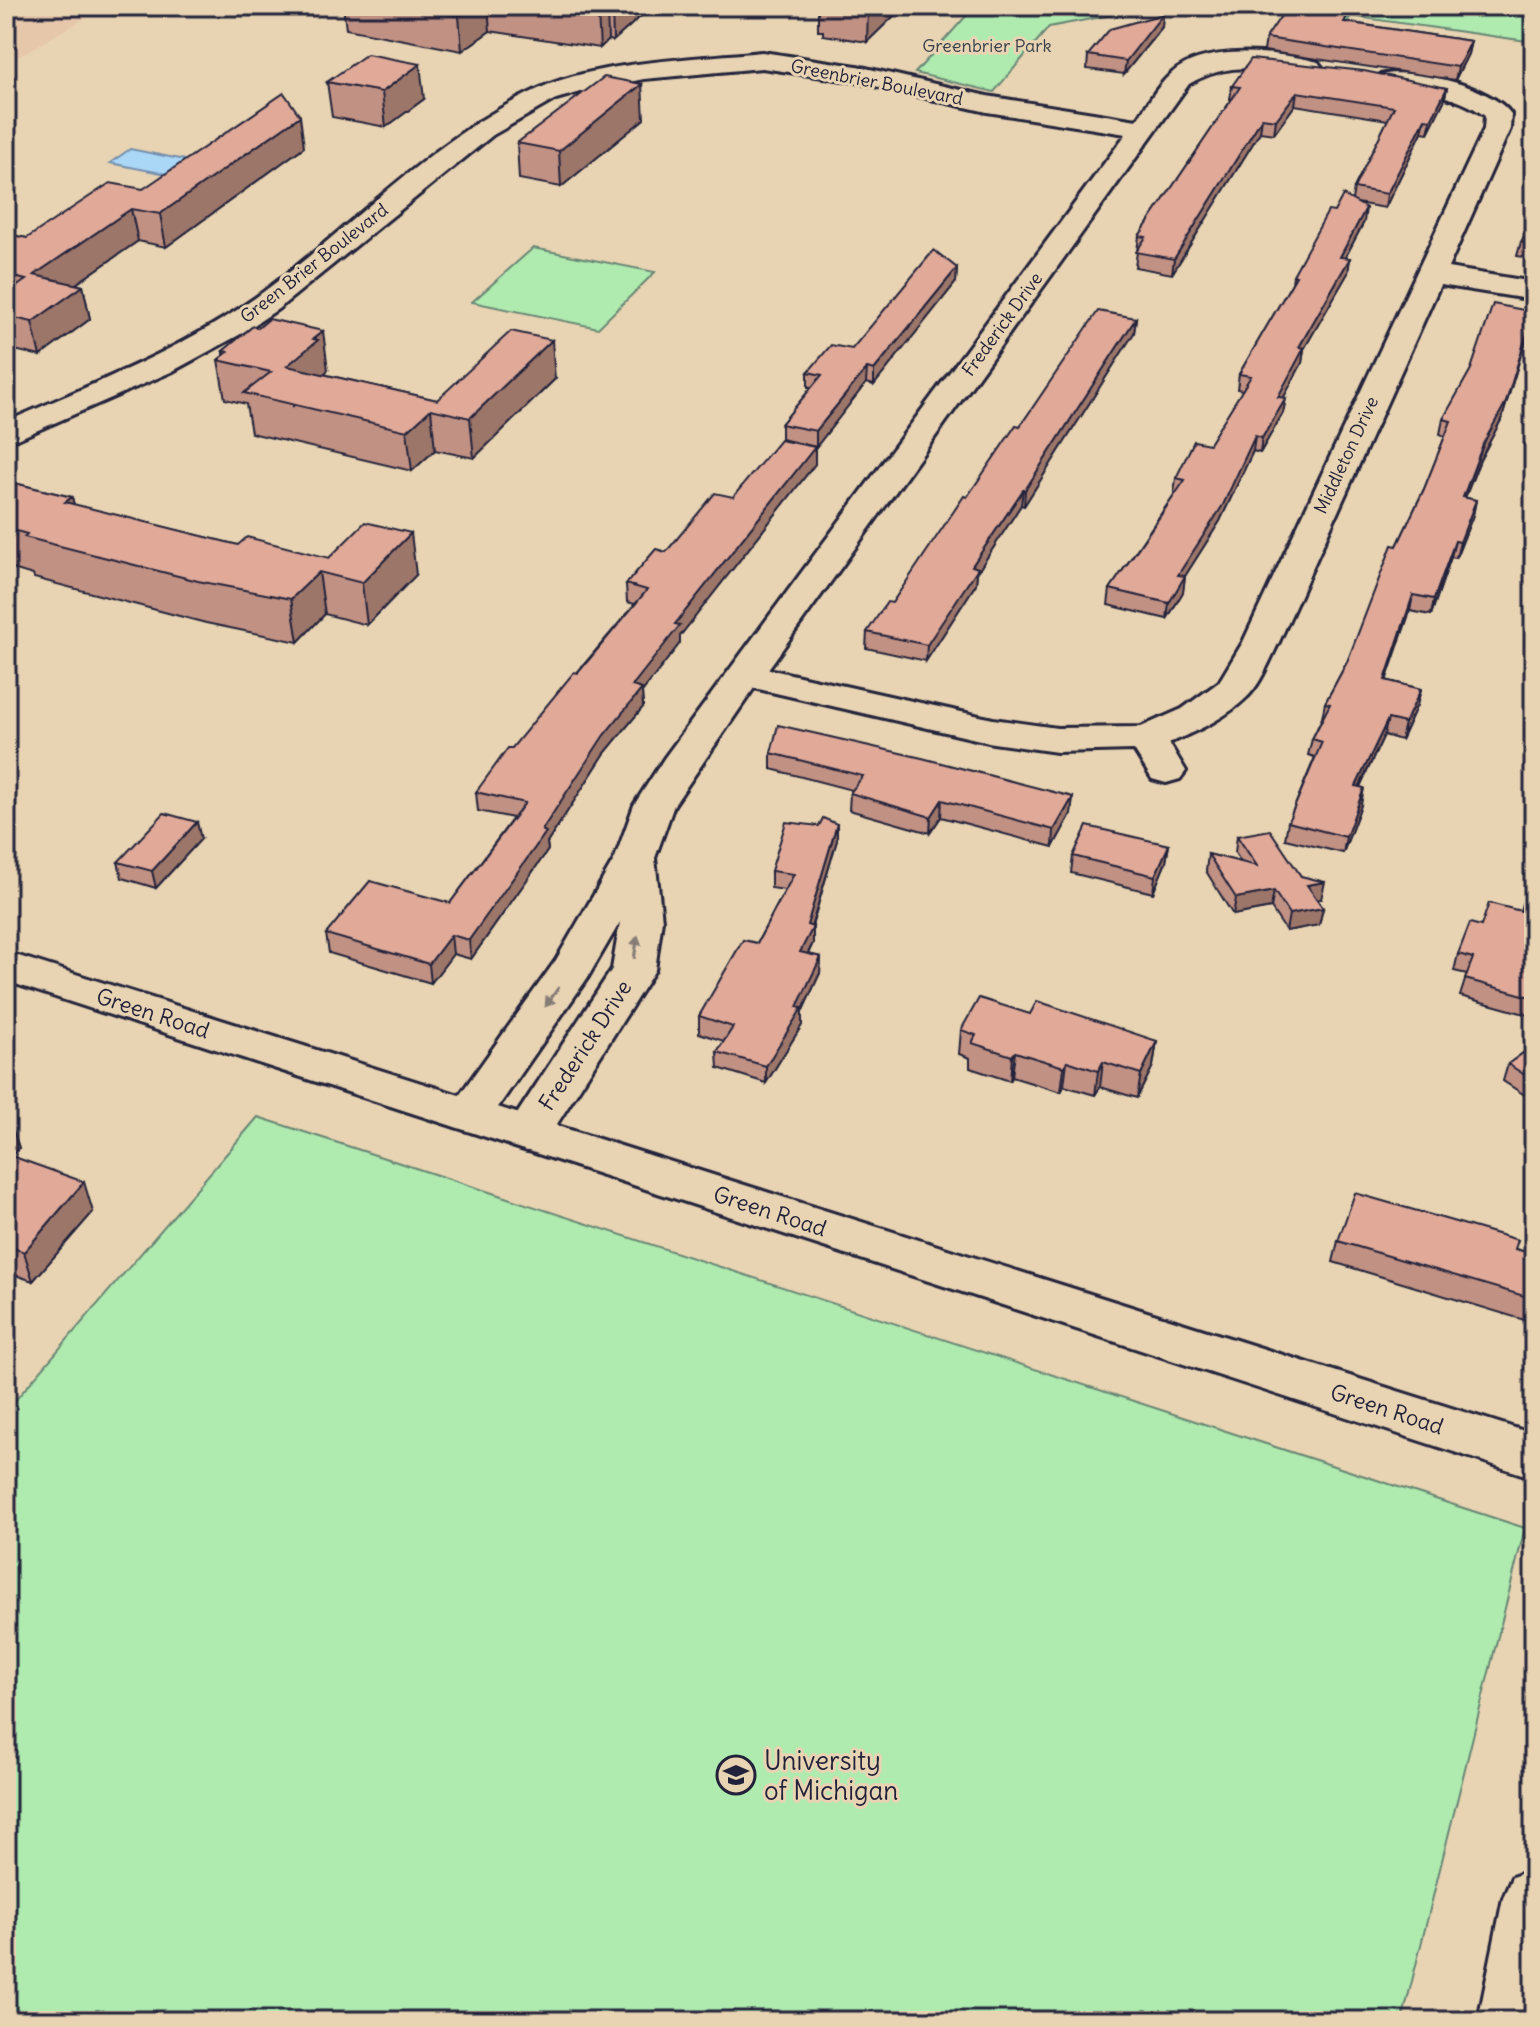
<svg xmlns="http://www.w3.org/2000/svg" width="1540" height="2027" font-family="Delius,sans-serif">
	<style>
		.built { fill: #e6c7aa }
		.green { fill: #afeaaf; stroke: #688675; stroke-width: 2 }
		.water { fill: #abd7f7; stroke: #748fac; stroke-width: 2 }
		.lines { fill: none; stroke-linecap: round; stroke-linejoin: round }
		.street-casing { stroke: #22223b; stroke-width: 6 }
		.secondary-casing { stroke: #22223b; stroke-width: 6 }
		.street { fill: #e8d4b2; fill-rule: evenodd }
		.secondary { fill: #e8d4b2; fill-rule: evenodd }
		.wall { fill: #c19183; stroke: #22223b; stroke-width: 2 }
		.shaded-wall { fill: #9d766a; stroke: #22223b; stroke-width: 2 }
		.building { fill: #e0a998; stroke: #22223b; stroke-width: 2 }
		.oneway { fill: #857b76 }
		.labels { text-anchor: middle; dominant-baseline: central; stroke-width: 6; stroke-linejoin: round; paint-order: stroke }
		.far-park-label { font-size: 18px; fill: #37404c; stroke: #e8d4b2 }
		.far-street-label { font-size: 18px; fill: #22223b; stroke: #e8d4b2 }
		.street-label { font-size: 22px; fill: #22223b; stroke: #e8d4b2 }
		.near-poi-label { font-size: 26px; fill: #22223b; stroke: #e8d4b2; text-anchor: start }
	</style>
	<rect width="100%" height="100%" fill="#e8d4b2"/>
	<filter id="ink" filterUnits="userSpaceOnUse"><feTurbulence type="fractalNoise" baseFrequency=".0125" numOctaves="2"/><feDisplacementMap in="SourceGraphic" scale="16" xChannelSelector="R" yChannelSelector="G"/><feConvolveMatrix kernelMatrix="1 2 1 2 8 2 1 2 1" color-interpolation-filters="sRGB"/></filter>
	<g filter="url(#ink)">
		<path class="built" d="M 6,6 L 106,6 L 6,64 Z"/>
		<g class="green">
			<path d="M 975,6 L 1159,6 L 1049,27 L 994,92 L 915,73 Z"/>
			<path d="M 1285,6 L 1534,6 L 1534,42 L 1351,16 L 1324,57 L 1313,56 L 1340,14 Z"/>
			<path d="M 533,248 L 655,272 L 598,328 L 472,302 Z"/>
			<path d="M 258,1117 L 1525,1528 L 1402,2021 L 6,2021 L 6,1411 Z"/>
		</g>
		<path class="water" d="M 130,149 L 195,162 L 176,176 L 110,163 Z"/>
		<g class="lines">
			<defs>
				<path id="street" d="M 762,52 L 857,66 L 987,96 L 1137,120 C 1147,105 1157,86 1171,74 C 1204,43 1278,52 1318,62 L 1322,67 L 1318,72 C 1305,75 1293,72 1280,71 C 1247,66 1219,66 1189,84 L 768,669 L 993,719 L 1057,728 L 1141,727 L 1182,709 L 1219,682 L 1243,642 L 1484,129 L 1485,116 C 1454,91 1416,94 1380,85 L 1376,80 L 1380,75 C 1412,67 1492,86 1511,114 L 1510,129 L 1448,268 L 1534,282 L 1534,300 L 1440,285 L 1279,642 C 1270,659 1261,684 1247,697 C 1225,719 1196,731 1169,743 L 1186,771 L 1180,779 L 1166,783 L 1152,779 L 1134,750 L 1057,752 L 993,743 L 754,688 L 674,805 L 655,858 L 662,920 L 655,970 L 543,1146 L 527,1151 L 511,1146 L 504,1134 L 612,969 L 620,922 L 588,977 L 485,1126 L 469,1130 L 453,1126 L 446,1114 L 556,960 L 615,858 L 634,805 L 665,757 L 1126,134 L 987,112 L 857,82 L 762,68 L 644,79 L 584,91 L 556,99 L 493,135 L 278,309 L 239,335 L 171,372 L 6,444 L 6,422 C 90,385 179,351 255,298 C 349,231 430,139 536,90 C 596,61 696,59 762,52 Z"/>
				<g id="secondary">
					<path d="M 6,952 L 1534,1434 L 1534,1478 L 6,981 Z"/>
					<path d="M 1534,1869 L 1534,2021 L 1478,2021 L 1503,1898 L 1512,1877 Z"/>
				</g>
			</defs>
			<use href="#street" class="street-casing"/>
			<use href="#secondary" class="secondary-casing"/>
			<use href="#street" class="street"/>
			<use href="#secondary" class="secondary"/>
		</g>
		<g class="wall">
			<path d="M 343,6 L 649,6 L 650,8 L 613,41 L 608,40 L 600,48 L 490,31 L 462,51 L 346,29 Z"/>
			<path d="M 818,6 L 904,6 L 867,42 L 823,35 L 823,31 L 818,31 Z"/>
			<path d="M 1163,14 L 1162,27 L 1124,74 L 1087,69 L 1088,55 Z"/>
			<path d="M 1346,22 L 1471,41 L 1468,54 L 1455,80 L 1264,51 L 1266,38 Z"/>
			<path d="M 327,82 L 424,99 L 386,127 L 332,117 Z"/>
			<path d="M 1232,86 L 1447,88 L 1444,101 L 1428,133 L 1422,132 L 1385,208 L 1357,203 L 1364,222 L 1345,258 L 1350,258 L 1348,273 L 1304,349 L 1302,363 L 1283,398 L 1286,398 L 1283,413 L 1260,453 L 1253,451 L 1220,521 L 1185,576 L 1183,592 L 1167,619 L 1108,605 L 1110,589 L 1175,493 L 1174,493 L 1176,478 L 1209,444 L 1243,390 L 1237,389 L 1239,374 L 1292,283 L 1293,275 L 1334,212 L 1352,200 L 1354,188 L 1388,120 L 1295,105 L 1274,134 L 1260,132 L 1172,274 L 1135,267 L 1139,236 L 1232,99 L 1230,99 Z"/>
			<path d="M 644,119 L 561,187 L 519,179 L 517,143 Z"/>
			<path d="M 304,147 L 166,247 L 138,241 L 76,284 L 83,286 L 90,319 L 40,356 L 6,348 L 6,234 L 27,238 L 143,189 Z"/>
			<path d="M 1534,220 L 1534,259 L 1517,256 L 1521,242 Z"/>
			<path d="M 957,268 L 956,282 L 874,385 L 866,383 L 816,447 L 781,439 L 781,424 L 812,387 L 808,387 L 808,372 L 852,349 Z"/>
			<path d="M 1534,312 L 1534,328 L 1523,348 L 1502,418 L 1480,460 L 1465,498 L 1476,500 L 1473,515 L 1456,558 L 1451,557 L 1431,615 L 1410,611 L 1386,680 L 1421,689 L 1417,705 L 1401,740 L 1384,735 L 1360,787 L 1361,805 L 1343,853 L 1285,839 L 1288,822 L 1315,757 L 1308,755 L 1312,739 L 1322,718 L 1325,703 L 1347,662 L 1397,546 L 1424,489 L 1445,436 L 1440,434 L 1443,419 Z"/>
			<path d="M 1136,318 L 1134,333 L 1024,506 L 1021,505 L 977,573 L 976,584 L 926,661 L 866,648 L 867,632 L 892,603 L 967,497 L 1020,426 Z"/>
			<path d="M 223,351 L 328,370 L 323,374 L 437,400 L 555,379 L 474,458 L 435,450 L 412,471 L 251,433 L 246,404 L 225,399 L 218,360 L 223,356 Z"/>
			<path d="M 815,447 L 815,464 L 680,636 L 680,643 L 642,692 L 643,707 L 605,753 L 547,843 L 548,850 L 471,959 L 453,954 L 431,983 L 329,953 L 326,934 L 450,903 L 513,818 L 478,811 L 476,792 L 635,604 L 627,602 L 626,584 L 733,497 Z"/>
			<path d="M 6,481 L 72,497 L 74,505 L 238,545 L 329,558 L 416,575 L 367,625 L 325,614 L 298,642 L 206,623 L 34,578 L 33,575 L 6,567 Z"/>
			<path d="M 771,753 L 1073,797 L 1071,814 L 1053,847 L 941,817 L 930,833 L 849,810 L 850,793 L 852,790 L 771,769 Z"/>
			<path d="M 1534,786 L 1534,805 L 1529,804 Z"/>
			<path d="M 837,824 L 837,840 L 812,926 L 813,943 L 808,954 L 821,957 L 820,973 L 802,1012 L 802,1025 L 766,1083 L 718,1068 L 717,1052 L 724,1041 L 699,1033 L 699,1016 L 757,943 L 785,890 L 771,888 L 771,871 L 819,826 Z"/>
			<path d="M 1237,836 L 1301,876 L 1321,899 L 1317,899 L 1323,908 L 1319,925 L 1286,931 L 1271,908 L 1233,915 L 1206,871 L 1208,854 L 1241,862 L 1235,853 Z"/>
			<path d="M 201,839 L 156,888 L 122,878 L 118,862 Z"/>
			<path d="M 1169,845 L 1166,862 L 1153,893 L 1071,873 L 1073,856 Z"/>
			<path d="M 1534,860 L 1534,1009 L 1532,1016 L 1460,996 L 1467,974 L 1454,971 L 1458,954 L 1481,926 L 1520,911 Z"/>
			<path d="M 1030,1014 L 1157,1041 L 1153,1066 L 1137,1098 L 1100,1087 L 1095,1095 L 1064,1086 L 1061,1092 L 1012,1077 L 1010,1081 L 970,1068 L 970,1058 L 959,1054 L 961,1030 Z"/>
			<path d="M 1534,1045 L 1534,1101 L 1503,1081 L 1508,1064 Z"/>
			<path d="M 6,1116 L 19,1148 L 11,1156 L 93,1212 L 33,1281 L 6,1272 Z"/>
			<path d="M 1338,1241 L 1515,1249 L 1534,1254 L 1534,1323 L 1333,1262 Z"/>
		</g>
		<g class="shaded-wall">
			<path d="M 474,6 L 488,6 L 490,31 L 462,51 L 459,16 Z"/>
			<path d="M 607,6 L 608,40 L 600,48 L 598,13 Z"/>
			<path d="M 612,6 L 649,6 L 650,8 L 613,41 Z"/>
			<path d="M 870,6 L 904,6 L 867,42 L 868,8 Z"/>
			<path d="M 1163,14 L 1162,27 L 1124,74 L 1126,61 Z"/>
			<path d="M 1471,41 L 1468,54 L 1455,80 L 1458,67 Z"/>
			<path d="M 420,64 L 424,99 L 386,127 L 382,92 Z"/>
			<path d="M 642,84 L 644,119 L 561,187 L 559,151 Z"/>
			<path d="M 1447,88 L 1444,101 L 1428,133 L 1431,120 Z"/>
			<path d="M 1297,92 L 1295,105 L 1274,134 L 1276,120 Z"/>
			<path d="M 300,116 L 304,147 L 166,247 L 160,214 Z"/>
			<path d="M 1262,118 L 1260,132 L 1172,274 L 1174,259 Z"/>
			<path d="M 1425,119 L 1422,132 L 1385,208 L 1387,194 Z"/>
			<path d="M 1366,208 L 1364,222 L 1338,271 L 1340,257 Z"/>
			<path d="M 131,209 L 138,241 L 41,308 L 34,275 Z"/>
			<path d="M 1350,258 L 1348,273 L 1304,349 L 1302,363 L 1276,412 L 1278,397 L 1299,347 Z"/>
			<path d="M 957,268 L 956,282 L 874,385 L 874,370 Z"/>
			<path d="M 83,286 L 90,319 L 40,356 L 32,322 Z"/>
			<path d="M 1136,318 L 1134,333 L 1024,506 L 1025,490 Z"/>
			<path d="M 1534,320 L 1534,328 L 1523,348 L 1502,418 L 1480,460 L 1459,513 L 1463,497 L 1527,333 Z"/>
			<path d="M 323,331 L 328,370 L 323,375 L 323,380 L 293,406 L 287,366 L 313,339 Z"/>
			<path d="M 552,340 L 555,379 L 474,458 L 470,418 Z"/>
			<path d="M 867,368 L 866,383 L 816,447 L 816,431 Z"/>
			<path d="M 1286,398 L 1283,413 L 1260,453 L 1262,438 Z"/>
			<path d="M 431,409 L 435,450 L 412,471 L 407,431 Z"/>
			<path d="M 1255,436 L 1253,451 L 1220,521 L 1185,576 L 1183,592 L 1167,619 L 1169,603 L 1178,575 Z"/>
			<path d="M 815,447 L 815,464 L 680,636 L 680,643 L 642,692 L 643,707 L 605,753 L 547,843 L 548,850 L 471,959 L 469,940 L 542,830 L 632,686 L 675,624 Z"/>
			<path d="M 1023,490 L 1021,505 L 977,573 L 976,584 L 926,661 L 927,645 L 972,566 Z"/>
			<path d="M 72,497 L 82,538 L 65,502 Z"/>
			<path d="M 1476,500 L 1473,515 L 1456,558 L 1460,542 Z"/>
			<path d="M 411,533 L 416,575 L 367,625 L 362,583 Z"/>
			<path d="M 1455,541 L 1451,557 L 1431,615 L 1434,599 Z"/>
			<path d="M 319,572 L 325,614 L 298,642 L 291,599 Z"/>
			<path d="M 1413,595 L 1410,611 L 1381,696 L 1385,680 Z"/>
			<path d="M 1421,689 L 1417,705 L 1401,740 L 1405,723 Z"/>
			<path d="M 1388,719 L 1384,735 L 1352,802 L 1356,786 Z"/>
			<path d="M 1364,788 L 1361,805 L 1343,853 L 1346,837 Z"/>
			<path d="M 1073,797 L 1071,814 L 1053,847 L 1054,830 Z"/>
			<path d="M 942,800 L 941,817 L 930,833 L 931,817 Z"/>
			<path d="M 197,822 L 201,839 L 156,888 L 152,871 Z"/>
			<path d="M 837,824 L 837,840 L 809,934 L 813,927 L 813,943 L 800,969 L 800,952 L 807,925 Z"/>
			<path d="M 1169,845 L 1166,862 L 1153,893 L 1155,876 Z"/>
			<path d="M 1325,882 L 1321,899 L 1304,902 L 1307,885 Z"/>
			<path d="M 1274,891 L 1271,908 L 1233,915 L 1236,898 Z"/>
			<path d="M 1323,908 L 1319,925 L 1286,931 L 1289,914 Z"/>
			<path d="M 451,935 L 453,954 L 431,983 L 429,964 Z"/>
			<path d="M 821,957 L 820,973 L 802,1012 L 802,1025 L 766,1083 L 766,1066 Z"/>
			<path d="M 1157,1041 L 1153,1066 L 1137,1098 L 1141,1074 Z"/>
			<path d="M 1015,1052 L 1012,1077 L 1010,1081 L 1012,1056 Z"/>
			<path d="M 1067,1061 L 1064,1086 L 1061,1092 L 1064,1067 Z"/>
			<path d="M 1103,1062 L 1100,1087 L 1095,1095 L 1098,1071 Z"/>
			<path d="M 9,1118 L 19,1148 L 6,1162 L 6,1121 Z"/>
			<path d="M 84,1182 L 93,1212 L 33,1281 L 24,1252 Z"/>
		</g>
		<g class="building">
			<path d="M 402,6 L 474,6 L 459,16 Z"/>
			<path d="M 549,6 L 607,6 L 598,13 Z"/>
			<path d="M 1292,9 L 1347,17 L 1344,22 L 1471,41 L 1458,67 L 1266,38 L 1285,10 Z"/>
			<path d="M 1163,14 L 1126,61 L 1088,55 L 1110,29 Z"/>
			<path d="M 367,54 L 420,64 L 382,92 L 327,82 Z"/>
			<path d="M 1251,59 L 1364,71 L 1447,88 L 1431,120 L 1425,119 L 1387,194 L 1354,188 L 1394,107 L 1297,92 L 1276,120 L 1262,118 L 1174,259 L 1136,252 L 1146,237 L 1139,236 L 1240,87 L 1232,86 Z"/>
			<path d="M 604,77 L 642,84 L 559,151 L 517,143 Z"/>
			<path d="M 284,93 L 300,116 L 160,214 L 131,209 L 34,275 L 83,286 L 32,322 L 6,316 L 6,294 L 26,280 L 6,275 L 6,234 L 27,238 L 110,183 L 143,189 Z"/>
			<path d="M 1343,195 L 1366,208 L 1340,257 L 1350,258 L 1299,347 L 1304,348 L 1278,397 L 1286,398 L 1262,438 L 1255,436 L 1223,505 L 1178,575 L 1185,576 L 1169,603 L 1110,589 L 1185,480 L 1176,478 L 1194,441 L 1209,444 L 1251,376 L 1239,374 L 1296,276 L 1293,275 L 1328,211 L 1334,212 Z"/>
			<path d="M 1534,220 L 1534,245 L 1521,242 Z"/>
			<path d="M 934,250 L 957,268 L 874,370 L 867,368 L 816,431 L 781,424 L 822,375 L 808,372 L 831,345 L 852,349 Z"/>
			<path d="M 1493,304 L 1534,312 L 1534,320 L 1527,333 L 1506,402 L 1483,444 L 1463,497 L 1476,500 L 1460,542 L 1455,541 L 1434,599 L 1413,595 L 1385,680 L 1421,689 L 1405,723 L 1388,719 L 1356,786 L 1364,788 L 1346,837 L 1288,822 L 1322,742 L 1312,739 L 1330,704 L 1325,703 L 1347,662 L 1392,545 L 1397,546 L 1424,489 L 1451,421 L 1443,419 L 1471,369 Z"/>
			<path d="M 1098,311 L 1136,318 L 1025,490 L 1023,490 L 972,566 L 978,568 L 927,645 L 867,632 L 887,602 L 892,603 L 964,496 L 967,497 L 1016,425 L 1020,426 Z"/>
			<path d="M 269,319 L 323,331 L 313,339 L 318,340 L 287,366 L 437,400 L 511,331 L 552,340 L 470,418 L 431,409 L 407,431 L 244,393 L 271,372 L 218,360 L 228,352 L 223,351 L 253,326 L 258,328 Z"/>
			<path d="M 780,440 L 815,447 L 675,624 L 680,625 L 632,686 L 642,689 L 604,735 L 542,830 L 546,832 L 469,940 L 451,935 L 429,964 L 326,934 L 370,881 L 450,903 L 525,803 L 476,792 L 508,748 L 512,748 L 574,672 L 578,673 L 647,590 L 626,584 L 656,549 L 666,552 L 715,493 L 733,497 Z"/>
			<path d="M 6,481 L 72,497 L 65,502 L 238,545 L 247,537 L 329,558 L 365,522 L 411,533 L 362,583 L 319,572 L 291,599 L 198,581 L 24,537 L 27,534 L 6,528 Z"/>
			<path d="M 778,725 L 922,758 L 1073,797 L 1054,830 L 942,800 L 931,817 L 850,793 L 863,776 L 771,753 Z"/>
			<path d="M 164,813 L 197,822 L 152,871 L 118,862 Z"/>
			<path d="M 823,818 L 837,824 L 807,925 L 813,927 L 800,952 L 821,957 L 797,1007 L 802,1008 L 766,1066 L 717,1052 L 733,1027 L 699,1016 L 743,940 L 757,943 L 794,874 L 771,871 L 786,822 L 819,826 Z"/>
			<path d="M 1087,826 L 1169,845 L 1155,876 L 1073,856 Z"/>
			<path d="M 1270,830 L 1301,876 L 1325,882 L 1307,885 L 1323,908 L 1289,914 L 1274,891 L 1236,898 L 1208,854 L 1257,866 L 1237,836 Z"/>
			<path d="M 1534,861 L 1534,998 L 1465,979 L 1473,958 L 1458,954 L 1470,923 L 1481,926 L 1489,903 L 1521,911 Z"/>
			<path d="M 979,998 L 1030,1014 L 1037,1001 L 1157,1041 L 1141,1074 L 1103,1062 L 1098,1071 L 1067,1061 L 1064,1067 L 1015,1052 L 1012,1056 L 972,1043 L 976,1035 L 961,1030 Z"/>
			<path d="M 1534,1045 L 1534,1081 L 1508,1064 Z"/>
			<path d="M 6,1154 L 84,1182 L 24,1252 L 6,1245 Z"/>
			<path d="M 1355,1193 L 1518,1240 L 1515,1249 L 1534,1254 L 1534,1299 L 1338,1241 Z"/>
		</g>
		<defs><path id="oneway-solid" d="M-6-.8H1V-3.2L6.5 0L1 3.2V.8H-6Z" transform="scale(2)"/></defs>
		<g class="oneway">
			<use href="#oneway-solid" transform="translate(636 947) rotate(-81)"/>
			<use href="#oneway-solid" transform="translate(552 997) rotate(125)"/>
		</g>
	</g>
	<defs>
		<symbol id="university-ring" viewBox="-11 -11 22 22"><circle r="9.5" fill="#e8d4b2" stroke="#22223b" stroke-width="1.5"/><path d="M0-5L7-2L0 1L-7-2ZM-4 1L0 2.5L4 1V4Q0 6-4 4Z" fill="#22223b"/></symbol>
	</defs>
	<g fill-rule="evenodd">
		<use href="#university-ring" x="714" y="1753" width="44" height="44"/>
	</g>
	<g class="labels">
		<g class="far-park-label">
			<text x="987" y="45">Greenbrier Park</text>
		</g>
		<g class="far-street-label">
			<text transform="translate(877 82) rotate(11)">Greenbrier Boulevard</text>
			<text transform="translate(314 263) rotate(-38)">Green Brier Boulevard</text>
			<text transform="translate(1002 324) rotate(-54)">Frederick Drive</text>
			<text transform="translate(1346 455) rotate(-65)">Middleton Drive</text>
		</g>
		<g class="street-label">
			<text transform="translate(153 1013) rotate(18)">Green Road</text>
			<text transform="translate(585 1045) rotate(-57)">Frederick Drive</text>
			<text transform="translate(770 1211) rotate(18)">Green Road</text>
			<text transform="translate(1387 1409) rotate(18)">Green Road</text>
		</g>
		<g class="near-poi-label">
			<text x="764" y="1760">University<tspan x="764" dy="30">of Michigan</tspan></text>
		</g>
	</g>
	<rect width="1540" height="2027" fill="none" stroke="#e8d4b2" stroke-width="32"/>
	<rect x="16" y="16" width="1508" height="1995" fill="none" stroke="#22223b" stroke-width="3" filter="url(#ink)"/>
</svg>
